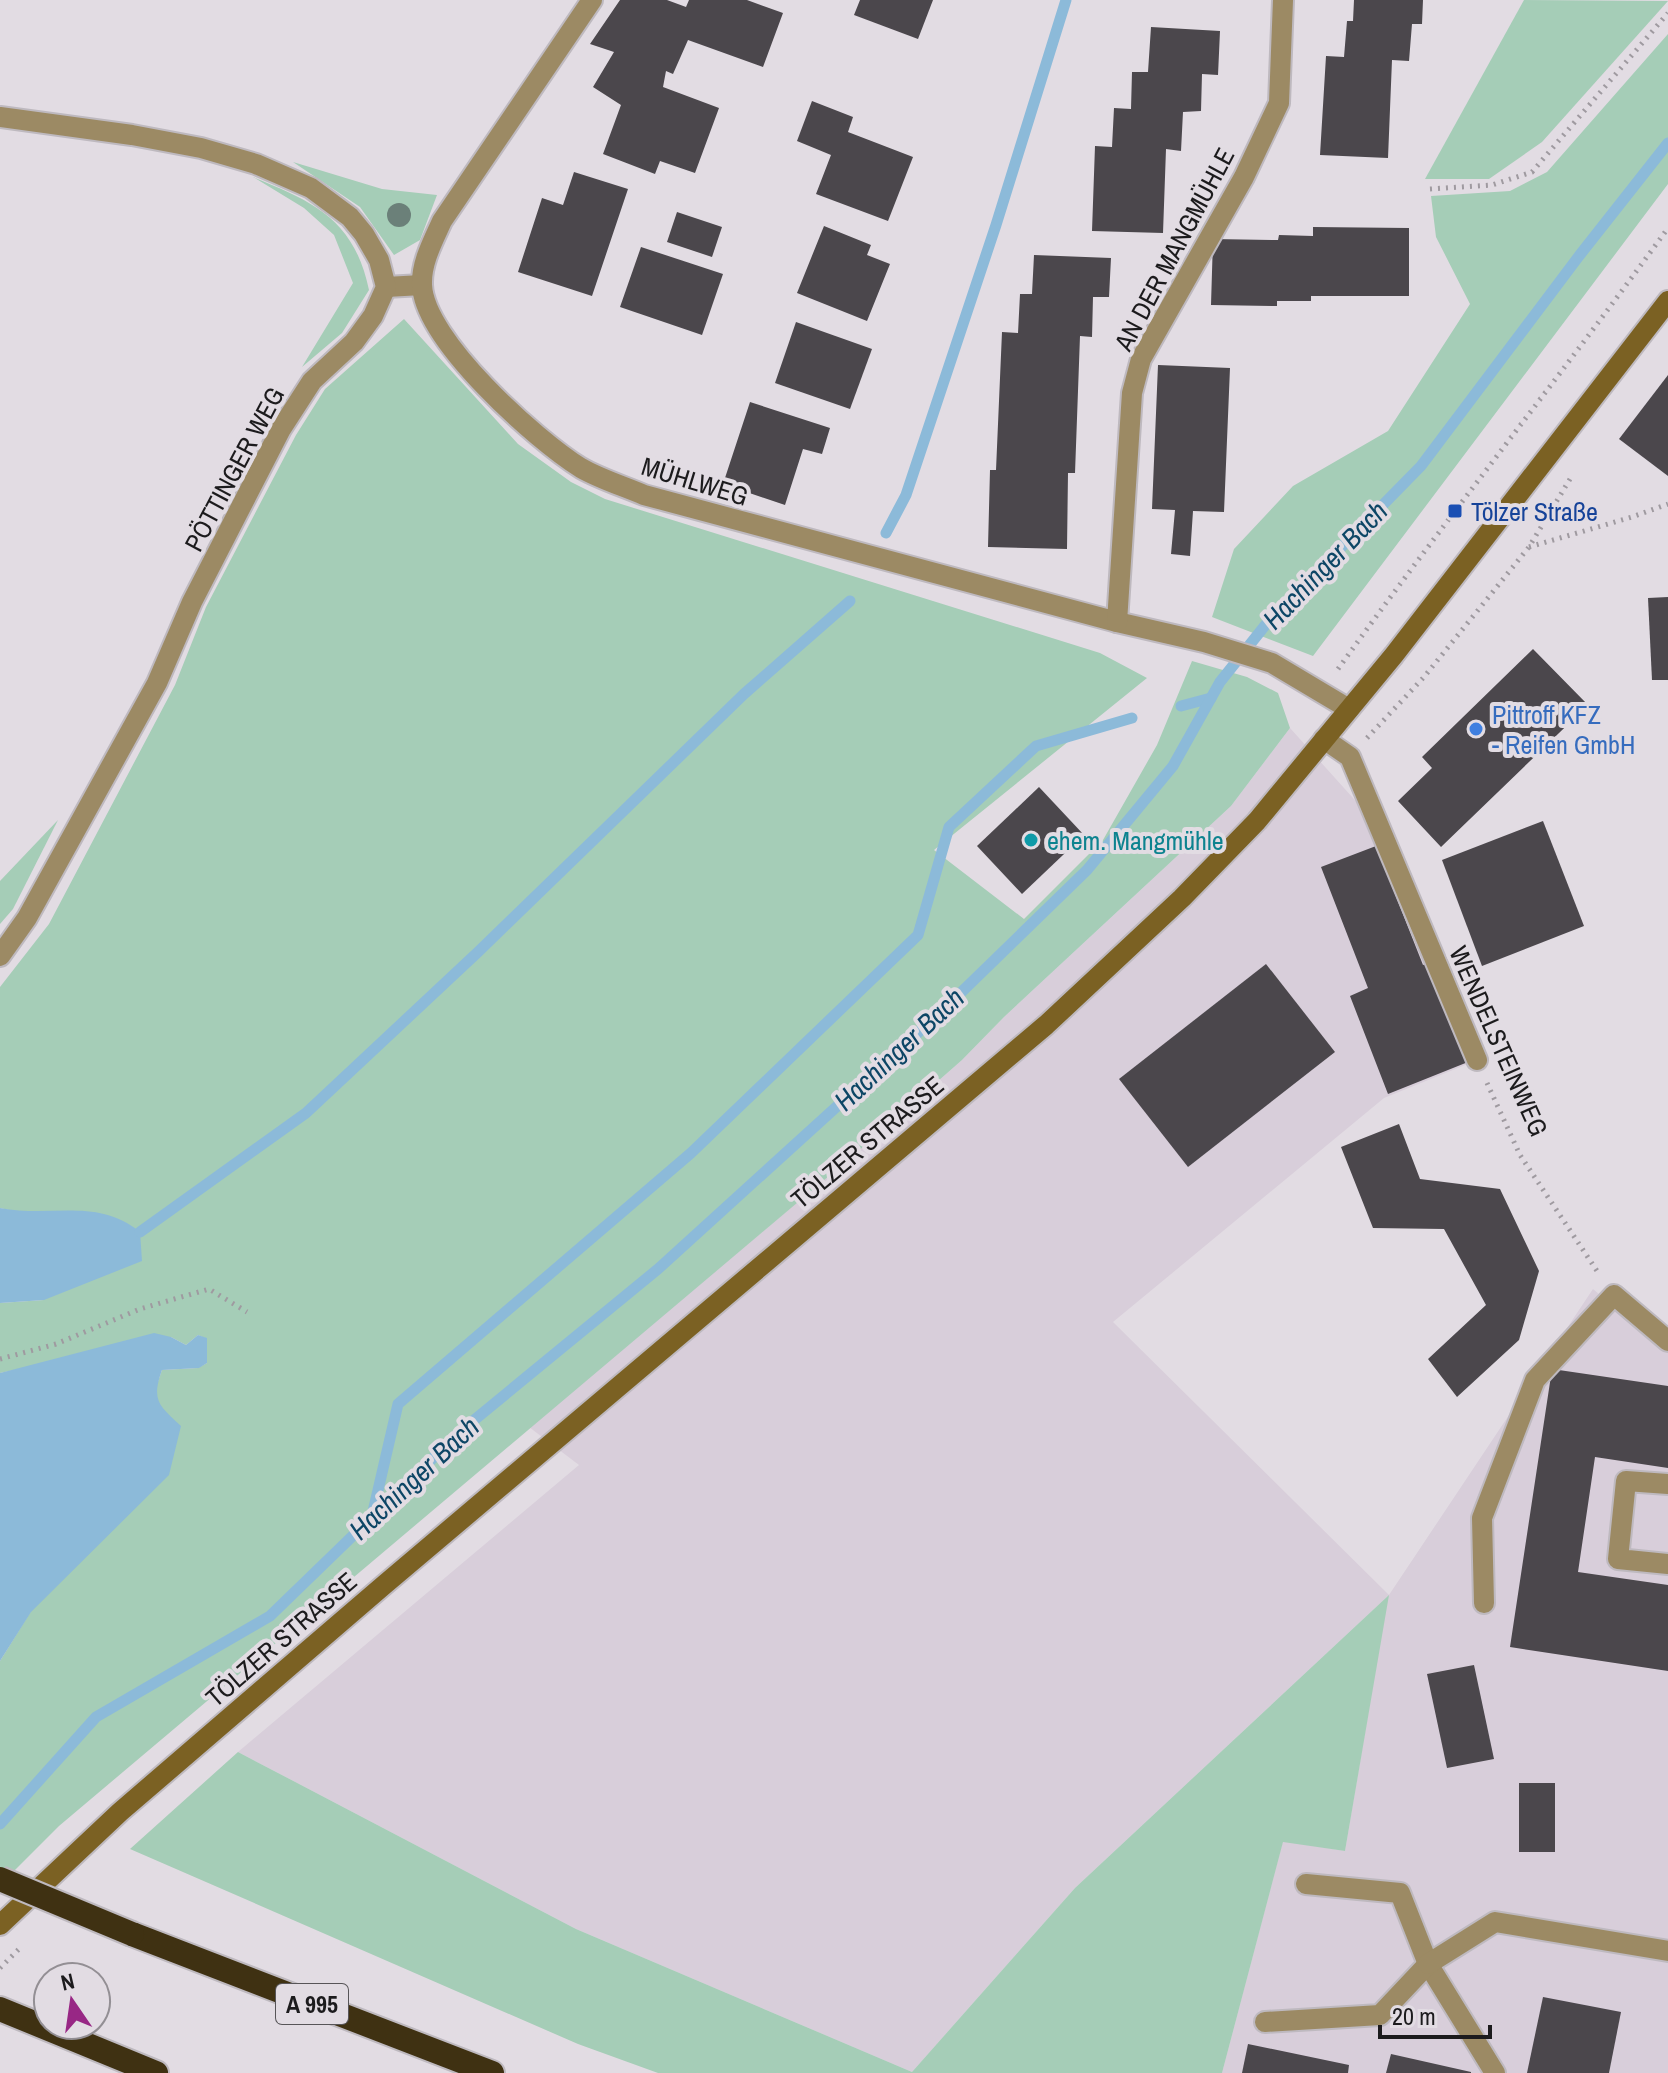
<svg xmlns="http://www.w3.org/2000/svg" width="1668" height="2073" font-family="'Archivo Narrow',sans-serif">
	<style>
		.built { fill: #d8ceda }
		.green { fill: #a5cdb7 }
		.water { fill: #8cbad9 }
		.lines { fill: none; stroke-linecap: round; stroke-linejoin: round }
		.stream { stroke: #8cbad9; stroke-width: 11 }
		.building { fill: #4b474c }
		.service-casing { stroke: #beb9bf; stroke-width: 24 }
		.minor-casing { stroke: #beb9bf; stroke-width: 24 }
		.secondary-casing { stroke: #beb9bf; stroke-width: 24 }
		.motorway-casing { stroke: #beb9bf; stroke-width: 28 }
		.path { stroke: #9f9aa0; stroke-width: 5; stroke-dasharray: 2 6; stroke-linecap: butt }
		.service { stroke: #9c8a64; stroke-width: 20 }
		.minor { stroke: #9c8a64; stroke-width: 20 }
		.secondary { stroke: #7b6123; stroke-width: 20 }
		.motorway { stroke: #3f3112; stroke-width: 24 }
		.motorway-bridge-casing { stroke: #beb9bf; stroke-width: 28; stroke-linecap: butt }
		.motorway-bridge { stroke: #3f3112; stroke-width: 24 }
		.tree { fill: #6b8079 }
		.transit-dot { fill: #1a4fb4; stroke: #e2dce3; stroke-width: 3 }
		.shop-dot { fill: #3f7fe0; stroke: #e2dce3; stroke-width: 3 }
		.culture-dot { fill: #0f9aa8; stroke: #e2dce3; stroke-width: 3 }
		.labels { text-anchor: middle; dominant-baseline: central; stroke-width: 8; stroke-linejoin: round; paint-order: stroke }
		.shield { fill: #e2dce3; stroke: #575558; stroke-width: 2 }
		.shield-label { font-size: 24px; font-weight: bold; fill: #1c1b1d }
		.street-label { font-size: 26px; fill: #1c1b1d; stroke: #e2dce3 }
		.transit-label { font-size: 26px; fill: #164399; stroke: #e2dce3; text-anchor: start }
		.shop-label { font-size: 26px; fill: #366cbe; stroke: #e2dce3; text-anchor: start }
		.culture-label { font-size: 26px; fill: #0d838f; stroke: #e2dce3; text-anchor: start }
		.water-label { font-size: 28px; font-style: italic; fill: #0d4666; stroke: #e2dce3 }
	</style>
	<rect width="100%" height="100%" fill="#e2dce3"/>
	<path class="built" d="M 1290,728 L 1362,808 L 1470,1063 L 1384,1098 L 1113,1322 L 1389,1595 L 1593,1289 L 1652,1339 L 1668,1348 L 1668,2073 L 1222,2073 L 1283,1841 L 1345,1851 L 1388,1596 L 1075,1888 L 912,2072 L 576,1929 L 238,1752 L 579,1465 L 529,1427 L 855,1154 L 962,1060 L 1004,1017 L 1231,806 Z"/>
	<g class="green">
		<path d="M 1524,0 L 1668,1 L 1542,142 L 1489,179 L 1425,179 Z"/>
		<path d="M 1668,34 L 1668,184 L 1313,656 L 1212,617 L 1234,549 L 1293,486 L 1388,431 L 1470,304 L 1436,237 L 1431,196 L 1510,191 L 1547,172 Z"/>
		<path d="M 293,162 L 382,189 L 437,195 L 420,240 L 394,255 L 360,207 Z"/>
		<path d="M 253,177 C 314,202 354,219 369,290 L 342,333 L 302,367 L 353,283 L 334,235 L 304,208 Z"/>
		<path d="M 404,319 L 518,444 L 571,482 L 605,499 L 1100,653 L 1147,678 L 934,850 L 1024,919 L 1103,840 L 1157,745 L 1192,661 L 1247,677 L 1278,693 L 1290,728 L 1231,806 L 1004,1017 L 962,1060 L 855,1154 L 59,1826 L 0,1885 L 0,1661 L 159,1405 L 155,1390 L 162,1370 L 198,1368 L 207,1363 L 207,1339 L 198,1335 L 186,1345 L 171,1337 L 0,1373 L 0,1303 L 44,1300 L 22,1213 L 0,1208 L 0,987 L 49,924 L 175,685 L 206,607 L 296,435 L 325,389 Z"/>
		<path d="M 58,820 L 13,909 L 0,924 L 0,881 Z"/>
		<path d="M 1389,1595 L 1345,1851 L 1283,1842 L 1222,2073 L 658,2073 L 578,2044 L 130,1849 L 238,1752 L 576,1929 L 912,2072 L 1075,1888 Z"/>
	</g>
	<g class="water">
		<path d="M 0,1208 C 51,1218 97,1197 140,1232 L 142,1261 L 44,1300 L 0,1303 Z"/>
		<path d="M 154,1333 L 171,1337 L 186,1345 L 198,1335 L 207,1338 L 207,1363 L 199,1368 L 162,1370 C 151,1401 159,1405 181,1426 L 169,1475 L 31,1612 L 0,1661 L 0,1373 Z"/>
	</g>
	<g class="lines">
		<g class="stream">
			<path d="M 886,533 L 906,495 L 996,225 L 1066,0"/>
			<path d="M 1181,706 L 1211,698"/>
			<path d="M 140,1232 L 306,1113 L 478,952 L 744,694 L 850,601"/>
			<path d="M 372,1516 L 398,1404 L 691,1153 L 918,935 L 949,827 L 1036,746 L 1132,718"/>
			<path d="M 0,1824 L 96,1717 L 270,1616 L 462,1430 L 658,1269 L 943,1010 L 1087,870 L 1173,766 L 1220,682 L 1267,623 L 1421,466 L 1579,256 L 1668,143"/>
		</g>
	</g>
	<g class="building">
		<path d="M 620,0 L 667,0 L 686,7 L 689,0 L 747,0 L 783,13 L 763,67 L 688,40 L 673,74 L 666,71 L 663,87 L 719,108 L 695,173 L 660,161 L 655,174 L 603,154 L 621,105 L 593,87 L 614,52 L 590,44 Z"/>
		<path d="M 860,0 L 933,0 L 918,39 L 854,15 Z"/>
		<path d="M 1354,0 L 1423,0 L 1422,24 L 1412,24 L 1409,61 L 1392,60 L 1388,158 L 1320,155 L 1326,56 L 1344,57 L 1347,21 L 1353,21 Z"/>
		<path d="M 1151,27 L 1220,31 L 1218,75 L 1202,74 L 1201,111 L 1183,112 L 1181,151 L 1166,149 L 1163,233 L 1092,231 L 1095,146 L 1112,147 L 1114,108 L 1131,109 L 1132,72 L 1148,72 Z"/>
		<path d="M 812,101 L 853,117 L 848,132 L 913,157 L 888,221 L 816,194 L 831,155 L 797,141 Z"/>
		<path d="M 574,172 L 628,189 L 592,296 L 518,272 L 542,198 L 563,205 Z"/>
		<path d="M 677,212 L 722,227 L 712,257 L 667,242 Z"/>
		<path d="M 824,226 L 871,245 L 867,255 L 890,264 L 867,321 L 797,293 Z"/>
		<path d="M 1313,227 L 1409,228 L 1409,296 L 1311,296 L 1311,301 L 1277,301 L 1277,306 L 1211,305 L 1213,239 L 1278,240 L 1279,235 L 1313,236 Z"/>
		<path d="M 641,247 L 723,274 L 702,335 L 620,307 Z"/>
		<path d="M 1034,255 L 1111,258 L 1109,297 L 1093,297 L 1092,337 L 1080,336 L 1075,473 L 1068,473 L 1067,549 L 988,547 L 990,470 L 996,470 L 1002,332 L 1018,333 L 1020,294 L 1032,294 Z"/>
		<path d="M 796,322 L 872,349 L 850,409 L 775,383 Z"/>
		<path d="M 1158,365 L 1230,368 L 1224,512 L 1193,511 L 1190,556 L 1171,554 L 1175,510 L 1152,509 Z"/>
		<path d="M 1668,375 L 1668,476 L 1619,439 Z"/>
		<path d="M 750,402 L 830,428 L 822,454 L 803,449 L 785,505 L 723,484 Z"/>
		<path d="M 1668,597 L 1668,680 L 1652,680 L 1648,598 Z"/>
		<path d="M 1533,649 L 1588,705 L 1441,847 L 1398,801 L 1432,768 L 1422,757 Z"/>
		<path d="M 1039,787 L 1084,835 L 1022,894 L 977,846 Z"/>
		<path d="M 1543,821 L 1584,926 L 1482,966 L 1442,860 Z"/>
		<path d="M 1376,846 L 1423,965 L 1429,963 L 1468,1062 L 1388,1094 L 1350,996 L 1368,988 L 1321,867 Z"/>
		<path d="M 1266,964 L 1335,1052 L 1188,1167 L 1119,1079 Z"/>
		<path d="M 1399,1124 L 1420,1179 L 1500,1189 L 1539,1271 L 1519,1340 L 1457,1397 L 1428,1359 L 1486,1305 L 1444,1229 L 1373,1228 L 1341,1147 Z"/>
		<path d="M 1552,1369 L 1668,1386 L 1668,1468 L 1595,1457 L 1578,1572 L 1668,1585 L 1668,1671 L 1510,1647 Z"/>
		<path d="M 1474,1665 L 1494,1759 L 1447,1768 L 1427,1674 Z"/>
		<rect x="1519" y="1783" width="36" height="69"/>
		<path d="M 1543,1997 L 1621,2012 L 1609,2073 L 1527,2073 Z"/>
		<path d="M 1248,2044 L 1349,2065 L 1348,2073 L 1242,2073 Z"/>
		<path d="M 1391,2054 L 1471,2072 L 1471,2073 L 1386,2073 Z"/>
	</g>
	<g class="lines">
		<defs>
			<g id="service">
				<path d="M 386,287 L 422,285"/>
				<path d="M 1324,739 L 1350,757 L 1477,1060"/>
				<path d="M 1668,1484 L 1626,1481 L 1618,1559 L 1668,1564"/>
				<path d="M 1484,1603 L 1482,1518 L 1535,1380 L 1614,1295 L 1668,1341"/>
				<path d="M 1306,1884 L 1400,1893 L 1428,1964 L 1495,2073"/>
				<path d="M 1265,2022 L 1380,2015 L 1428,1964"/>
			</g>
			<g id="minor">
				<path d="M 592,0 L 442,221 C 433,241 421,263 422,285 C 424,340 536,440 581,468 C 600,479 623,486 644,495 L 1117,622 L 1204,642 L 1272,663 L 1349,709"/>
				<path d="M 0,117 L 132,135 L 201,148 L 256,164 L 311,188 L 350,217 L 364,234 L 379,260 L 386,287 L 373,316 L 354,342 L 312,381 L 281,429 L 192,602 L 157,683 L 27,918 L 0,956"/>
				<path d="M 1117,622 L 1132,393 L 1141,359 L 1244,177 L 1279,103 L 1283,0"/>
				<path d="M 1428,1964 L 1495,1922 L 1668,1951"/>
			</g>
			<path id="secondary" d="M 0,1925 L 120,1812 L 384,1585 L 1046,1025 L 1182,898 L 1257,821 L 1394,655 L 1668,301"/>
			<g id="motorway">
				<path d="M 132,1934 L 492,2073"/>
				<path d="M 0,2009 L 156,2073"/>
			</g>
		</defs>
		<use href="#service" class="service-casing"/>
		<use href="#minor" class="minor-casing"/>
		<use href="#secondary" class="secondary-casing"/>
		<use href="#motorway" class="motorway-casing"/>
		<g class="path">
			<path d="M 1430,189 L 1492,185 L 1532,172 L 1668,13"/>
			<path d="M 1529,547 L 1632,517 L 1668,504"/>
			<path d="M 1338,669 C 1445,520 1560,377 1668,228"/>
			<path d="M 1367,738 L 1424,677 L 1529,547 L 1570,479"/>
			<path d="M 1487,1083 L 1520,1155 L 1599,1274"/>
			<path d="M 0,1359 L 56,1344 L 140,1309 L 209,1289 L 247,1312"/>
			<path d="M 0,1968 L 19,1949"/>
		</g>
		<use href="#service" class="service"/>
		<use href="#minor" class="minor"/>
		<use href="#secondary" class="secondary"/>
		<use href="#motorway" class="motorway"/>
		<defs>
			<path id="motorway-bridge" d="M 0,1879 L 132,1934"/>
		</defs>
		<use href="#motorway-bridge" class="motorway-bridge-casing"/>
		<use href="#motorway-bridge" class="motorway-bridge"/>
	</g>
	<circle class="tree" cx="399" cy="215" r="12"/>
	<rect class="transit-dot" x="1447" y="503" width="16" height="16" rx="4"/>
	<circle class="shop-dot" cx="1476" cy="729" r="8"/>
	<circle class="culture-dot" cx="1031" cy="840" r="8"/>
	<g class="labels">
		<rect class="shield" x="276" y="1984" width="72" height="40" rx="6"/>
		<g class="shield-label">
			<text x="312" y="2004">A 995</text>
		</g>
		<g class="street-label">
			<text transform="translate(1174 249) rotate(-62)">AN DER MANGMÜHLE</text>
			<text transform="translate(234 469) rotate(-62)">PÖTTINGER WEG</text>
			<text transform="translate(695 481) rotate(17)">MÜHLWEG</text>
			<text transform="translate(1499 1041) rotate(66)">WENDELSTEINWEG</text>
			<text transform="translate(867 1142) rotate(-40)">TÖLZER STRASSE</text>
			<text transform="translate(281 1639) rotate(-41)">TÖLZER STRASSE</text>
		</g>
		<g class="transit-label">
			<text x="1471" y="511">Tölzer Straße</text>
		</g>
		<g class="shop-label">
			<text x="1492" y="714">Pittroff KFZ<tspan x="1492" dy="30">- Reifen GmbH</tspan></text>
		</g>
		<g class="culture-label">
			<text x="1047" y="840">ehem. Mangmühle</text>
		</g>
		<g class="water-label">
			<text transform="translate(1325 565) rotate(-46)">Hachinger Bach</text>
			<text transform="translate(899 1049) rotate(-43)">Hachinger Bach</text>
			<text transform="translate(414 1478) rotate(-43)">Hachinger Bach</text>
		</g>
	</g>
	<g transform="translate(72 2001) rotate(347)"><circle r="38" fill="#e2dce3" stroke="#938f94" stroke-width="2"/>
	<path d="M0-6L14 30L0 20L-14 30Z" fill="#982785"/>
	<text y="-12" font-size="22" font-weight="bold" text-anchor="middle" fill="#1c1b1d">N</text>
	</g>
	<path d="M1380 2025v12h110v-12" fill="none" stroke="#1c1b1d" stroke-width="4"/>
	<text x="1392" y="2025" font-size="24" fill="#1c1b1d" stroke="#e2dce3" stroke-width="6" paint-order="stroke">20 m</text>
</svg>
